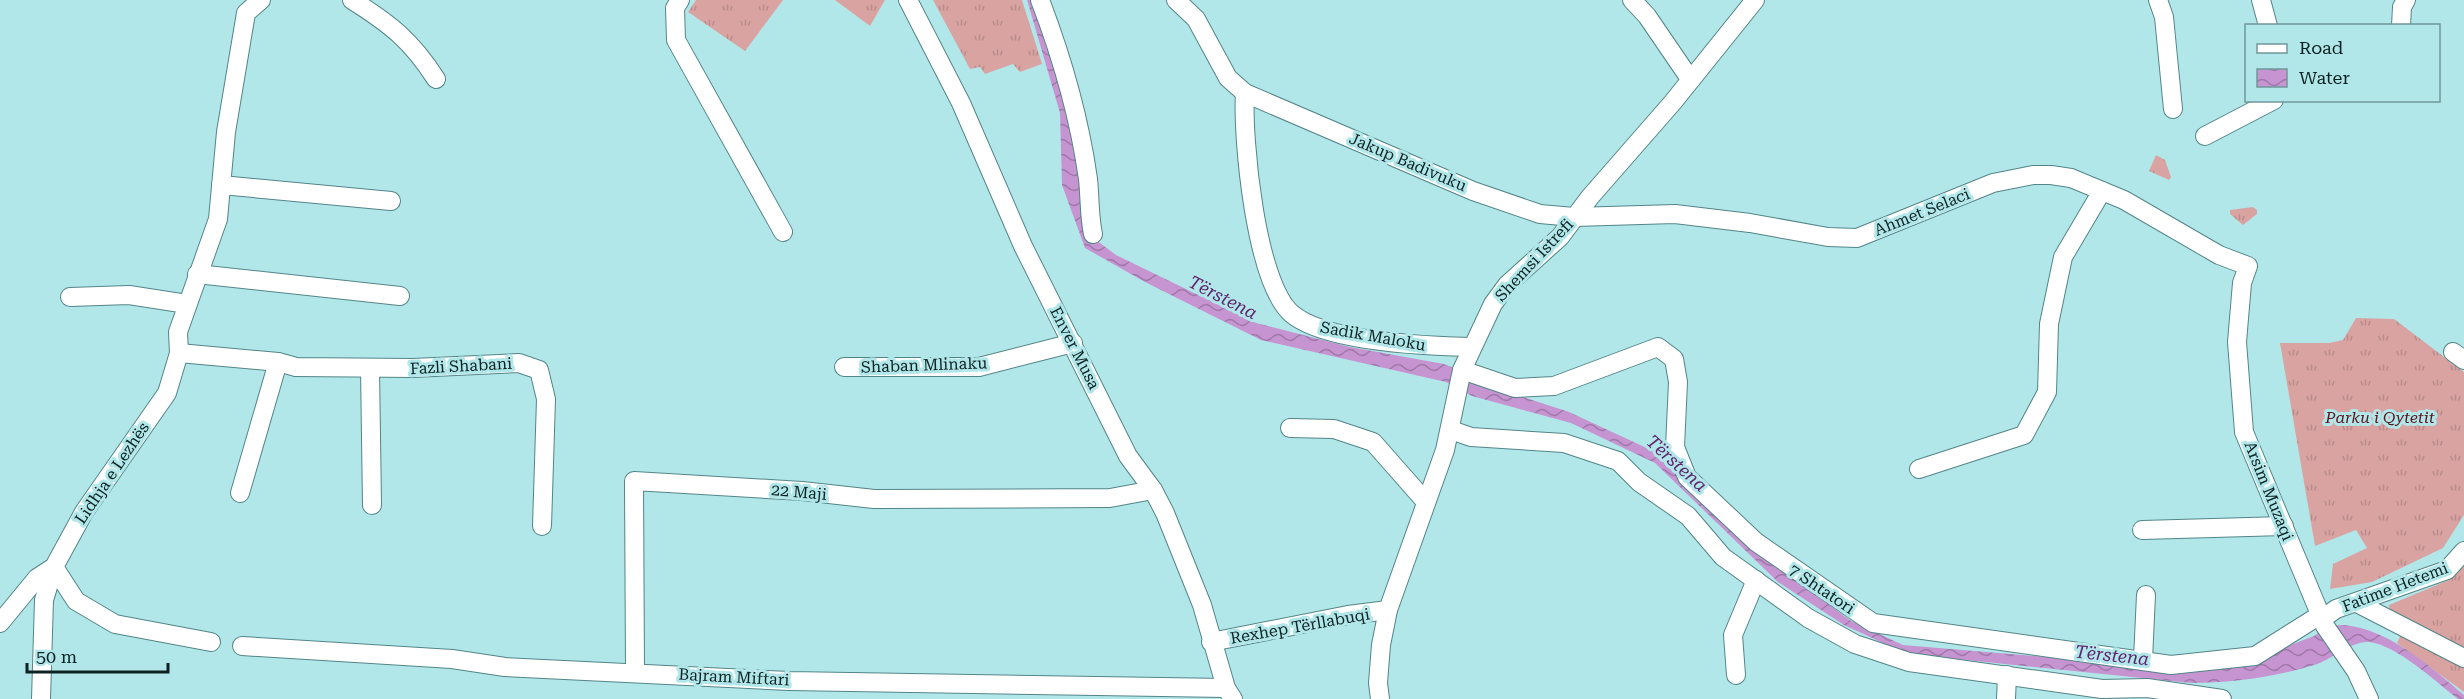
<svg xmlns="http://www.w3.org/2000/svg" width="2464" height="699" font-family="'Roboto Serif',serif">
	<style>
		.grass { fill: url(#grass-tufts) }
		.water { fill: url(#water-waves) }
		.lines { fill: none; stroke-linecap: round; stroke-linejoin: round }
		.minor-casing { stroke: #538587; stroke-width: 20 }
		.minor { stroke: #fff; stroke-width: 18 }
		.labels { text-anchor: middle; dominant-baseline: central; stroke-width: 6; stroke-linejoin: round; paint-order: stroke }
		.street-label { font-size: 16px; fill: #0d2223; stroke: #b2e7ea }
		.park-label { font-size: 16px; font-style: italic; fill: #5d131b; stroke: #b2e7ea }
		.water-label { font-size: 18px; font-style: italic; fill: #61246d; stroke: #b2e7ea }
	</style>
	<defs>
		<pattern id="grass-tufts" width="24" height="20" patternUnits="userSpaceOnUse" patternTransform="scale(1.5)"><rect width="24" height="20" fill="#d9a3a2"/><path d="M3 7l-1-3M5 7V3M7 7l1-3M15 17l-1-3M17 17v-4M19 17l1-3" fill="none" stroke="#b98c8b"/></pattern>
		<pattern id="water-waves" width="16" height="10" patternUnits="userSpaceOnUse" patternTransform="scale(1.5)"><rect width="16" height="10" fill="#c694d1"/><path d="M0 5q4-4 8 0t8 0" fill="none" stroke="#9f78a9"/></pattern>
	</defs>
	<rect width="100%" height="100%" fill="#b2e7ea"/>
	<g class="grass">
		<path d="M 696,0 L 783,0 L 745,51 L 688,12 Z"/>
		<path d="M 835,0 L 885,0 L 870,26 Z"/>
		<path d="M 933,0 L 1022,0 L 1042,64 L 1020,72 L 1013,64 L 985,74 L 980,67 L 970,69 Z"/>
		<path d="M 2156,155 L 2165,160 L 2171,177 L 2169,180 L 2149,171 Z"/>
		<path d="M 2253,207 L 2257,210 L 2257,214 L 2243,225 L 2230,214 L 2230,210 Z"/>
		<path d="M 2356,318 L 2394,319 L 2464,372 L 2464,515 L 2443,548 L 2372,582 L 2330,589 L 2333,564 L 2367,548 L 2356,530 L 2315,546 L 2280,343 L 2329,343 L 2343,340 Z"/>
		<path d="M 2464,560 L 2464,654 L 2390,613 L 2389,605 L 2451,579 Z"/>
		<path d="M 2402,632 L 2464,663 L 2464,692 L 2397,643 Z"/>
	</g>
	<path class="water" d="M 1027,0 L 1035,0 L 1070,100 L 1088,234 L 1116,255 L 1256,323 L 1350,347 L 1444,364 L 1517,395 L 1569,412 L 1651,450 L 1745,542 L 1851,621 L 1903,645 L 2130,664 L 2187,673 L 2233,667 L 2314,636 C 2322,630 2333,624 2344,625 C 2389,629 2431,667 2464,695 L 2464,699 L 2458,699 C 2436,682 2397,645 2369,642 C 2350,641 2332,660 2314,665 C 2276,677 2231,683 2191,683 L 1907,654 L 1844,625 L 1778,582 L 1655,463 L 1571,423 L 1472,396 L 1446,382 L 1261,340 L 1145,282 L 1085,248 L 1062,185 L 1060,113 Z"/>
	<g class="lines">
		<defs>
			<g id="minor">
				<path d="M 352,0 C 390,24 411,40 436,79"/>
				<path d="M 680,0 L 675,8 L 676,40 L 783,232"/>
				<path d="M 908,0 L 961,103 L 1023,246 L 1128,456 L 1153,490 L 1165,513 L 1202,605 L 1226,688 L 1233,699"/>
				<path d="M 1040,0 C 1063,60 1079,115 1088,179 C 1090,197 1089,215 1093,234"/>
				<path d="M 1176,0 L 1196,19 L 1228,78 L 1245,93 L 1473,191 L 1540,214 L 1574,217 L 1675,214 L 1750,223 L 1828,237 L 1857,238 L 1993,183 L 2033,175 L 2051,175 L 2071,178 L 2124,200 L 2219,255 L 2248,266 L 2242,283 L 2237,342 L 2244,432 L 2325,626 L 2356,671 L 2369,699"/>
				<path d="M 1632,0 L 1647,16 L 1690,79"/>
				<path d="M 2158,0 L 2164,17 L 2173,109"/>
				<path d="M 2261,0 L 2268,26"/>
				<path d="M 2401,26 L 2402,7 L 2406,0"/>
				<path d="M 1245,93 C 1242,139 1256,284 1292,314 C 1326,342 1427,346 1471,347"/>
				<path d="M 2205,136 L 2274,100"/>
				<path d="M 221,185 L 391,201"/>
				<path d="M 197,274 L 400,296"/>
				<path d="M 70,297 L 129,295 L 187,304"/>
				<path d="M 2453,352 L 2464,360"/>
				<path d="M 179,353 L 278,362 L 296,367 L 413,368 L 519,363 L 539,370 L 546,399 L 542,526"/>
				<path d="M 844,367 L 979,367 L 1073,343"/>
				<path d="M 370,368 L 372,505"/>
				<path d="M 1462,370 L 1515,388 L 1554,386 L 1658,347 L 1674,359 L 1678,382 L 1675,447 L 1687,477 L 1756,542 L 1873,623 L 2171,665 L 2255,656 L 2320,615"/>
				<path d="M 1290,428 L 1334,429 L 1373,442 L 1425,501"/>
				<path d="M 1451,430 L 1471,437 L 1564,443 L 1618,461 L 1639,482 L 1688,516 L 1723,557 L 1808,618 L 1855,644 L 1909,662 L 2102,689 L 2147,688 L 2222,699"/>
				<path d="M 1919,469 L 2024,435 L 2047,392 L 2049,324 L 2063,257 L 2102,191"/>
				<path d="M 240,493 L 278,362"/>
				<path d="M 2142,530 L 2284,526"/>
				<path d="M 2357,603 L 2464,658"/>
				<path d="M 2322,619 L 2336,609 L 2447,570 L 2464,551"/>
				<path d="M 0,623 L 37,578 L 54,567 L 84,512 L 167,393 L 179,353 L 178,332 L 218,219 L 226,132 L 246,13 L 261,0"/>
				<path d="M 1211,642 L 1348,615 L 1388,610"/>
				<path d="M 242,646 L 452,659 L 505,667 L 789,681 L 1226,688"/>
				<path d="M 2143,659 L 2146,595"/>
				<path d="M 635,672 L 634,481 L 802,491 L 874,499 L 1110,498 L 1153,490"/>
				<path d="M 1736,675 L 1733,635 L 1756,580"/>
				<path d="M 41,699 L 44,600 L 54,567 L 76,601 L 115,624 L 211,642"/>
				<path d="M 1380,699 L 1378,683 L 1381,645 L 1388,610 L 1445,450 L 1462,370 L 1493,304 L 1507,285 L 1560,237 L 1590,197 L 1673,102 L 1755,0"/>
				<path d="M 2006,699 L 2007,675"/>
			</g>
		</defs>
		<use href="#minor" class="minor-casing"/>
		<use href="#minor" class="minor"/>
	</g>
	<g class="labels">
		<g class="street-label">
			<text transform="translate(1408 162) rotate(23)">Jakup Badivuku</text>
			<text transform="translate(1922 212) rotate(-22)">Ahmet Selaci</text>
			<text transform="translate(1534 260) rotate(-47)">Shemsi Istrefi</text>
			<text transform="translate(1373 336) rotate(10)">Sadik Maloku</text>
			<text transform="translate(1075 348) rotate(63)">Enver Musa</text>
			<text transform="translate(924 365) rotate(-2)">Shaban Mlinaku</text>
			<text transform="translate(461 366) rotate(-3)">Fazli Shabani</text>
			<text transform="translate(112 473) rotate(-56)">Lidhja e Lezhës</text>
			<text transform="translate(2269 491) rotate(68)">Arsim Muzaqi</text>
			<text transform="translate(799 492) rotate(5)">22 Maji</text>
			<text transform="translate(2395 587) rotate(-21)">Fatime Hetemi</text>
			<text transform="translate(1822 589) rotate(34)">7 Shtatori</text>
			<text transform="translate(1300 626) rotate(-10)">Rexhep Tërllabuqi</text>
			<text transform="translate(734 677) rotate(3)">Bajram Miftari</text>
		</g>
		<g class="park-label">
			<text x="2380" y="417">Parku i Qytetit</text>
		</g>
		<g class="water-label">
			<text transform="translate(1223 297) rotate(27)">Tërstena</text>
			<text transform="translate(1677 463) rotate(42)">Tërstena</text>
			<text transform="translate(2112 655) rotate(6)">Tërstena</text>
		</g>
	</g>
	<rect x="2245" y="24" width="195" height="78" fill="#b2e7ea" stroke="#70989a" stroke-width="1.5"/>
	<rect x="2257" y="44" width="30" height="9" fill="#ffffff" stroke="#70989a" stroke-width="1.5"/>
	<text x="2299" y="54" font-size="18" fill="#0d2223">Road</text>
	<rect x="2257" y="69" width="30" height="18" fill="url(#water-waves)" stroke="#70989a" stroke-width="1.5"/>
	<text x="2299" y="84" font-size="18" fill="#0d2223">Water</text>
	<path d="M27 663v9h141v-9" fill="none" stroke="#0d2223" stroke-width="3"/>
	<text x="36" y="663" font-size="18" fill="#0d2223" stroke="#b2e7ea" stroke-width="4.5" paint-order="stroke">50 m</text>
</svg>
